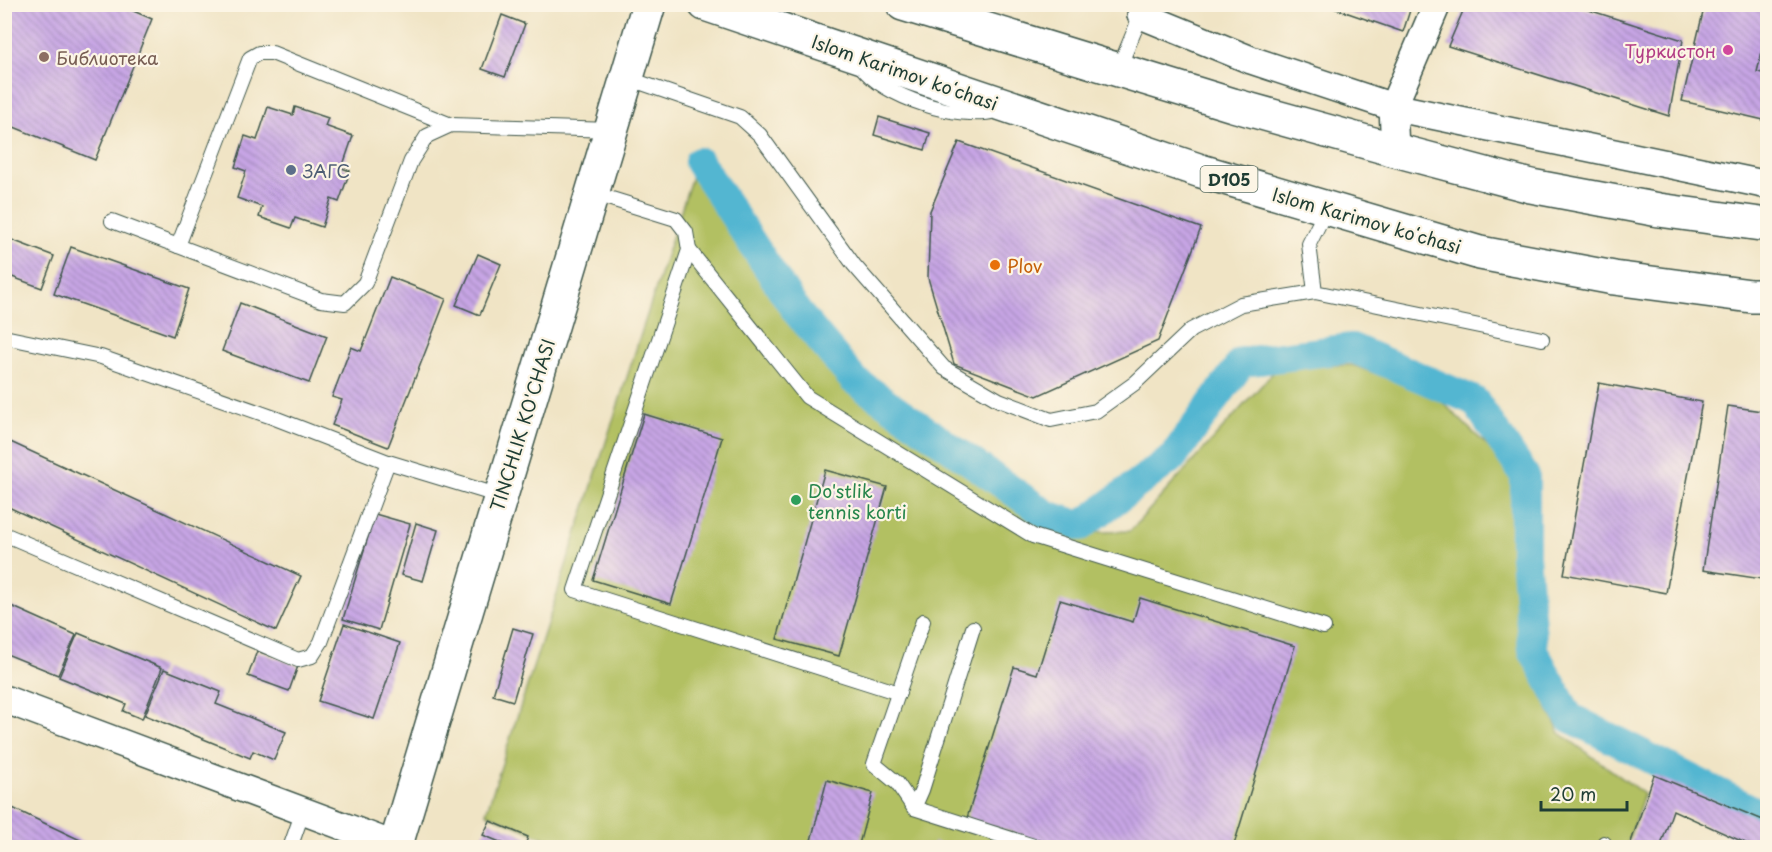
<svg xmlns="http://www.w3.org/2000/svg" width="1772" height="852" font-family="'Playpen Sans',sans-serif">
	<style>
		.pitch { fill: #b2c062; stroke: #687e4b; stroke-width: 1.5 }
		.lines { fill: none; stroke-linecap: round; stroke-linejoin: round }
		.canal { stroke: #52b6d1; stroke-width: 30 }
		.building { fill: url(#building-back-hatch) }
		.lane-casing { stroke: #3e564a; stroke-width: 16 }
		.street-casing { stroke: #3e564a; stroke-width: 30 }
		.secondary-casing { stroke: #3e564a; stroke-width: 36 }
		.primary-casing { stroke: #3e564a; stroke-width: 36 }
		.lane { stroke: #fff; stroke-width: 14 }
		.street { stroke: #fff; stroke-width: 27 }
		.secondary { stroke: #fff; stroke-width: 33 }
		.primary { stroke: #fff; stroke-width: 33 }
		.hotel-dot { fill: #d1479c; stroke: #fcf5e5; stroke-width: 2 }
		.education-dot { fill: #8d6e63; stroke: #fcf5e5; stroke-width: 2 }
		.service-dot { fill: #5c6f8a; stroke: #fcf5e5; stroke-width: 2 }
		.food-dot { fill: #e8710a; stroke: #fcf5e5; stroke-width: 2 }
		.leisure-dot { fill: #2e9e5b; stroke: #fcf5e5; stroke-width: 2 }
		.labels { text-anchor: middle; dominant-baseline: central; stroke-width: 4.5; stroke-linejoin: round; paint-order: stroke }
		.shield { fill: #fcf5e5; stroke: #617469; stroke-width: 1.5 }
		.shield-label { font-size: 16px; font-weight: bold; fill: #1f3d34 }
		.hotel-label { font-size: 18px; fill: #b23c85; stroke: #fcf5e5; text-anchor: end }
		.education-label { font-size: 18px; fill: #785e54; stroke: #fcf5e5; text-anchor: start }
		.street-label { font-size: 18px; fill: #1f3d34; stroke: #fcf5e5 }
		.service-label { font-size: 18px; fill: #4e5e75; stroke: #fcf5e5; text-anchor: start }
		.food-label { font-size: 18px; fill: #c56008; stroke: #fcf5e5; text-anchor: start }
		.leisure-label { font-size: 18px; fill: #27864d; stroke: #fcf5e5; text-anchor: start }
	</style>
	<defs>
		<pattern id="building-back-hatch" width="6" height="6" patternUnits="userSpaceOnUse" patternTransform="scale(1.5)"><rect width="6" height="6" fill="#c7a5e5"/><path d="M-1 5l2 2M0 0l6 6M5-1l2 2" fill="none" stroke="#a188ba"/></pattern>
	</defs>
	<rect width="100%" height="100%" fill="#fcf5e5"/>
	<filter id="ink" filterUnits="userSpaceOnUse"><feTurbulence type="fractalNoise" baseFrequency=".0167" numOctaves="2"/><feDisplacementMap in="SourceGraphic" scale="12" xChannelSelector="R" yChannelSelector="G"/><feConvolveMatrix kernelMatrix="1 2 1 2 8 2 1 2 1" color-interpolation-filters="sRGB"/></filter>
	<filter id="wash" filterUnits="userSpaceOnUse"><feTurbulence type="fractalNoise" baseFrequency=".008" numOctaves="4" result="noise"/><feDisplacementMap in="SourceGraphic" scale="24" xChannelSelector="R" yChannelSelector="G"/><feGaussianBlur stdDeviation="1.35" result="paint"/><feColorMatrix in="noise" values="0 0 0 0 0 0 0 0 0 0 0 0 0 0 0 0 0 1.4 0 .05"/><feComposite in="paint" operator="in"/></filter>
	<g filter="url(#wash)">
		<rect width="100%" height="100%" fill="#f0e4c5"/>
		<path class="pitch" d="M 693,173 L 846,391 L 1054,534 L 1130,531 L 1279,366 L 1352,365 L 1435,395 L 1515,473 L 1515,526 L 1529,670 L 1560,733 L 1644,794 L 1626,848 L 567,848 L 486,813 Z"/>
		<g class="lines">
			<path class="canal" d="M 699,162 L 797,312 L 854,380 L 1047,515 L 1081,526 L 1173,457 L 1242,362 L 1352,348 L 1475,401 L 1525,476 L 1525,556 L 1533,650 L 1569,717 L 1768,818"/>
		</g>
		<g id="blocks">
			<g class="building">
				<path d="M 4,4 L 117,4 L 152,19 L 95,160 L 4,123 Z"/>
				<path d="M 1322,4 L 1412,4 L 1403,32 Z"/>
				<path d="M 1466,4 L 1570,4 L 1683,40 L 1669,116 L 1448,46 Z"/>
				<path d="M 1705,4 L 1768,4 L 1768,28 L 1757,72 L 1768,74 L 1768,121 L 1682,101 Z"/>
				<path d="M 502,15 L 525,24 L 505,77 L 482,69 Z"/>
				<path d="M 268,107 L 293,115 L 295,107 L 328,118 L 325,126 L 353,136 L 342,168 L 350,171 L 339,202 L 331,199 L 322,227 L 295,218 L 291,228 L 259,217 L 262,207 L 237,198 L 246,171 L 235,167 L 245,136 L 257,140 Z"/>
				<path d="M 879,117 L 930,133 L 925,150 L 874,135 Z"/>
				<path d="M 959,142 L 1201,228 L 1158,341 L 1037,396 L 954,364 L 928,278 L 930,211 Z"/>
				<path d="M 4,237 L 54,256 L 42,288 L 4,274 Z"/>
				<path d="M 71,247 L 189,289 L 173,336 L 54,294 Z"/>
				<path d="M 478,254 L 501,264 L 480,315 L 456,305 Z"/>
				<path d="M 390,277 L 446,299 L 388,447 L 332,425 L 342,400 L 332,397 L 351,347 L 361,351 Z"/>
				<path d="M 240,303 L 327,336 L 309,383 L 222,351 Z"/>
				<path d="M 1599,383 L 1702,402 L 1666,593 L 1564,574 Z"/>
				<path d="M 1728,406 L 1768,412 L 1768,580 L 1703,570 Z"/>
				<path d="M 644,414 L 722,438 L 671,604 L 593,580 Z"/>
				<path d="M 4,439 L 301,576 L 276,631 L 4,505 Z"/>
				<path d="M 825,470 L 887,487 L 839,656 L 777,639 Z"/>
				<path d="M 375,514 L 410,524 L 379,630 L 343,619 Z"/>
				<path d="M 416,523 L 438,530 L 423,581 L 401,575 Z"/>
				<path d="M 1140,598 L 1295,646 L 1233,848 L 1061,848 L 967,818 L 1014,667 L 1037,674 L 1060,600 L 1133,622 Z"/>
				<path d="M 9,605 L 76,635 L 58,675 L 4,653 L 4,615 Z"/>
				<path d="M 344,624 L 400,643 L 374,719 L 318,701 Z"/>
				<path d="M 513,628 L 533,634 L 513,701 L 493,695 Z"/>
				<path d="M 78,633 L 162,668 L 142,719 L 123,711 L 126,704 L 59,677 Z"/>
				<path d="M 257,651 L 298,666 L 289,691 L 248,676 Z"/>
				<path d="M 164,669 L 221,692 L 216,704 L 286,732 L 274,760 L 253,751 L 250,758 L 145,715 Z"/>
				<path d="M 1654,775 L 1768,822 L 1768,848 L 1752,846 L 1673,810 L 1660,848 L 1629,848 Z"/>
				<path d="M 827,780 L 873,793 L 858,848 L 809,848 Z"/>
				<path d="M 4,804 L 97,848 L 4,848 Z"/>
				<path d="M 490,821 L 528,837 L 524,848 L 514,848 L 483,835 Z"/>
				<path d="M 934,842 L 951,847 L 951,848 L 932,848 Z"/>
			</g>
		</g>
	</g>
	<g filter="url(#ink)">
		<use href="#blocks" fill-opacity="0" stroke="#3e564a" stroke-width="1.5"/>
		<g class="lines">
			<defs>
				<g id="lane">
					<path d="M 861,66 C 883,97 959,121 996,111"/>
					<path d="M 1118,70 L 1141,15"/>
					<path d="M 627,78 L 740,117 L 760,135 L 854,265 L 944,368 L 999,400 L 1051,420 L 1096,411 L 1135,383 L 1191,330 L 1241,304 L 1315,292"/>
					<path d="M 592,193 L 676,219 L 686,232 L 689,250 L 575,590 L 899,693"/>
					<path d="M 1327,208 L 1309,244 L 1315,292 L 1542,339"/>
					<path d="M 112,221 L 321,300 L 345,303 L 365,283 L 411,161 L 427,136 L 451,125 L 611,130"/>
					<path d="M 178,246 L 250,58 L 259,53 L 272,53 L 451,125"/>
					<path d="M 689,250 L 807,397 L 1033,536 L 1324,627"/>
					<path d="M 4,337 L 101,357 L 272,417 L 388,462 L 500,496"/>
					<path d="M 4,534 L 298,660 L 312,656 L 321,642 L 388,462"/>
					<path d="M 923,621 L 874,764 L 897,783 L 914,808 L 1040,848"/>
					<path d="M 914,808 L 922,790 L 973,628"/>
					<path d="M 290,848 L 303,811"/>
					<path d="M 1603,848 L 1604,843"/>
				</g>
				<g id="street">
					<path d="M 1141,15 L 1251,60 L 1393,107 L 1768,185"/>
					<path d="M 1395,150 L 1393,107 L 1437,4"/>
					<path d="M 4,699 L 396,846"/>
				</g>
				<path id="secondary" d="M 395,848 L 649,4"/>
				<g id="primary">
					<path d="M 705,4 L 1201,171 L 1480,253 L 1614,278 L 1751,296 L 1768,296"/>
					<path d="M 903,4 L 1233,105 L 1395,150 L 1531,186 L 1659,210 L 1768,225"/>
				</g>
			</defs>
			<use href="#lane" class="lane-casing"/>
			<use href="#street" class="street-casing"/>
			<use href="#secondary" class="secondary-casing"/>
			<use href="#primary" class="primary-casing"/>
			<use href="#lane" class="lane"/>
			<use href="#street" class="street"/>
			<use href="#secondary" class="secondary"/>
			<use href="#primary" class="primary"/>
		</g>
	</g>
	<circle class="hotel-dot" cx="1728" cy="50" r="6"/>
	<circle class="education-dot" cx="44" cy="57" r="6"/>
	<circle class="service-dot" cx="291" cy="170" r="6"/>
	<circle class="food-dot" cx="995" cy="265" r="6"/>
	<circle class="leisure-dot" cx="796" cy="500" r="6"/>
	<g class="labels">
		<rect class="shield" x="1200.5" y="166" width="57" height="26" rx="4.5"/>
		<g class="shield-label">
			<text x="1229" y="179">D105</text>
		</g>
		<g class="hotel-label">
			<text x="1716" y="50">Туркистон</text>
		</g>
		<g class="education-label">
			<text x="56" y="57">Библиотека</text>
		</g>
		<g class="street-label">
			<text transform="translate(905 72) rotate(19)">Islom Karimov koʻchasi</text>
			<text transform="translate(1367 220) rotate(16)">Islom Karimov koʻchasi</text>
			<text transform="translate(522 425) rotate(-73)">TINCHLIK KO'CHASI</text>
		</g>
		<g class="service-label">
			<text x="303" y="170">ЗАГС</text>
		</g>
		<g class="food-label">
			<text x="1007" y="265">Plov</text>
		</g>
		<g class="leisure-label">
			<text x="808" y="490">Do'stlik<tspan x="808" dy="21">tennis korti</tspan></text>
		</g>
	</g>
	<rect width="1772" height="852" fill="none" stroke="#fcf5e5" stroke-width="24"/>
	<path d="M1541 801v9h86v-9" fill="none" stroke="#1f3d34" stroke-width="3"/>
	<text x="1550" y="801" font-size="18" fill="#1f3d34" stroke="#fcf5e5" stroke-width="4.5" paint-order="stroke">20 m</text>
</svg>
